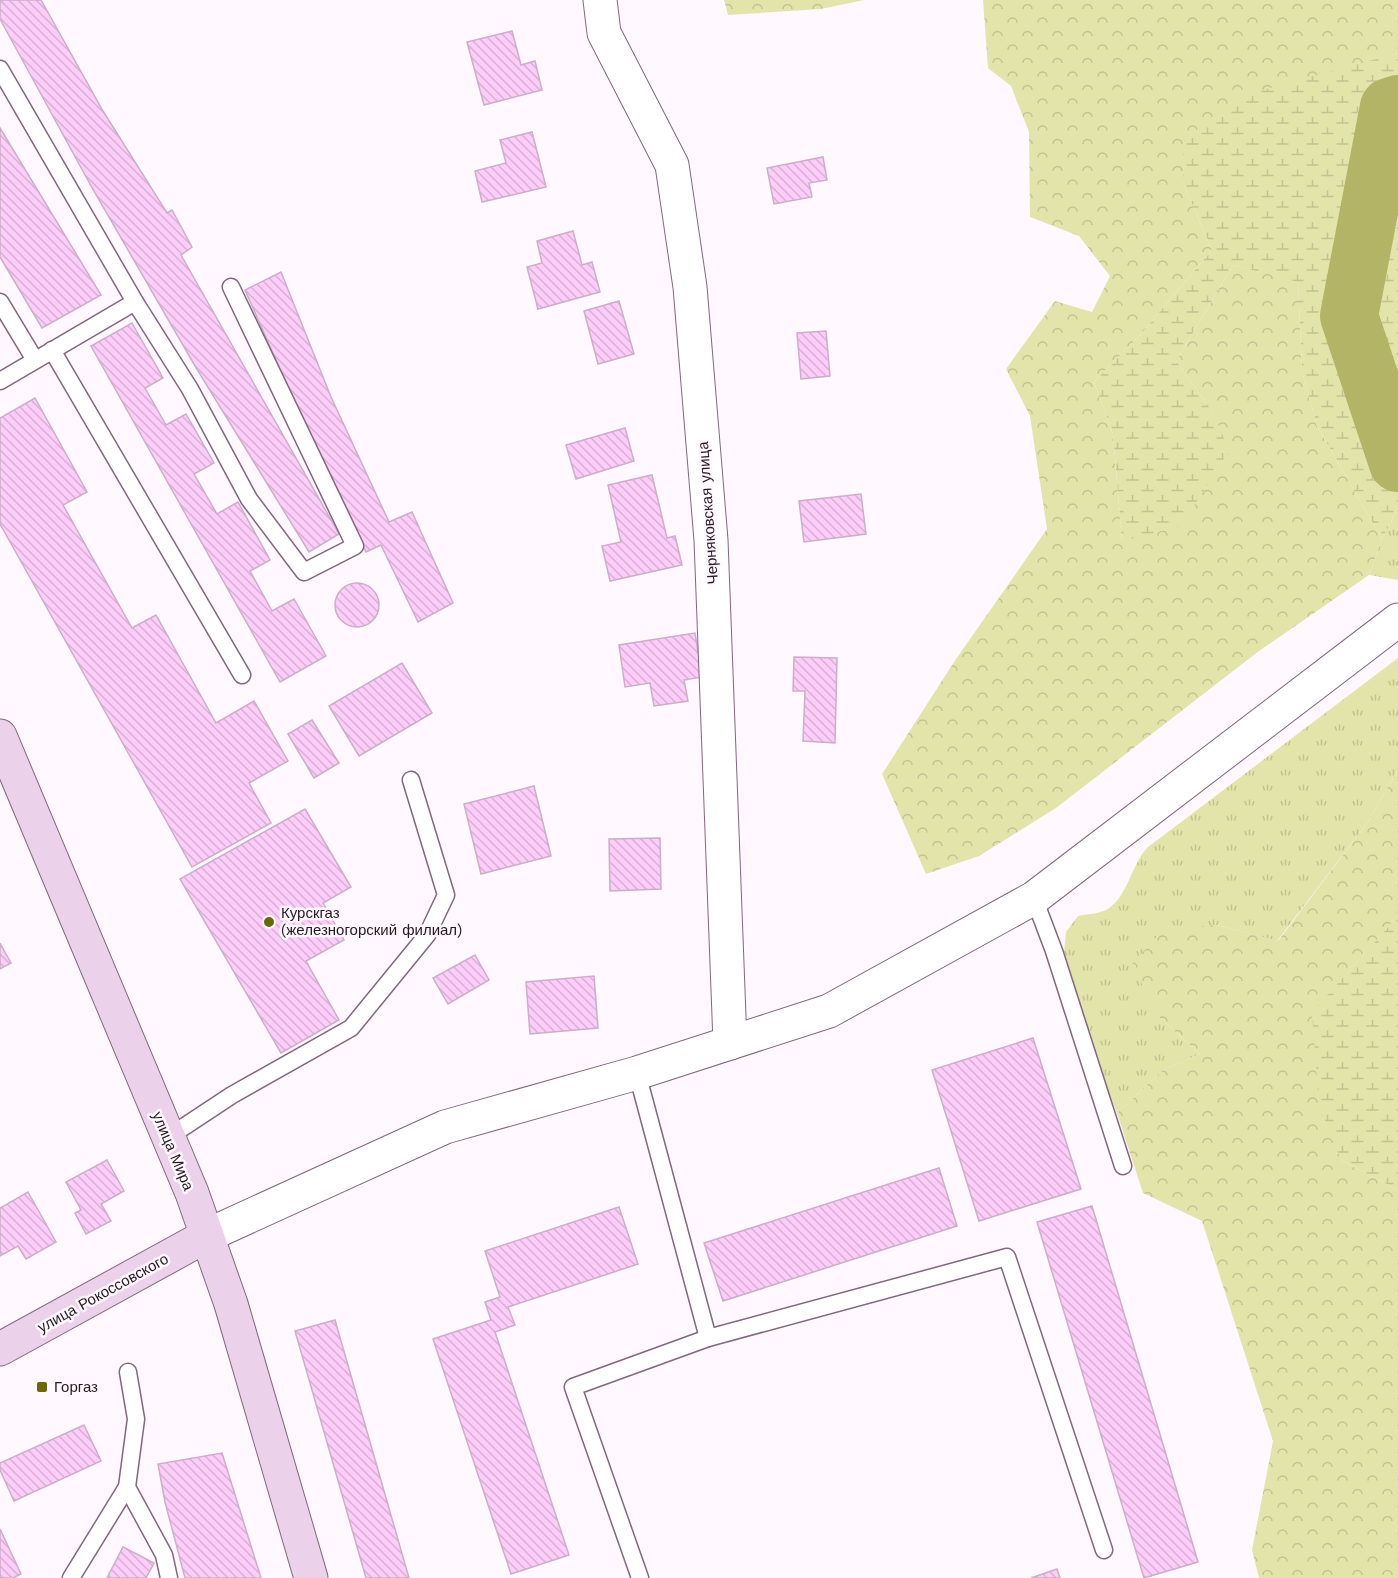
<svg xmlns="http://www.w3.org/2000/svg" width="1398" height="1578" font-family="'Work Sans',sans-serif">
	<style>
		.grass { fill: url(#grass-tufts) }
		.forest { fill: url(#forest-crowns) }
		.wetland { fill: url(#wetland-marsh) }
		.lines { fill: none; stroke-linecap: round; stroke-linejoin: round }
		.river { stroke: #b4b467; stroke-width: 58 }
		.building { fill: url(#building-back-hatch); stroke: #cbaec9; stroke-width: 1.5 }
		.service-casing { stroke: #81677f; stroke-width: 19 }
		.minor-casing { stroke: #81677f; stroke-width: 35 }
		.tertiary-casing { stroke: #81677f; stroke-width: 35 }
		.secondary-casing { stroke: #81677f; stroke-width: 35 }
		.service { stroke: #fff; stroke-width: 16 }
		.minor { stroke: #fff; stroke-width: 33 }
		.tertiary { stroke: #fff; stroke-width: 33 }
		.secondary { stroke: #ecd1eb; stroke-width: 33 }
		.poi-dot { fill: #6a6802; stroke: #fff8fe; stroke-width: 2 }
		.labels { text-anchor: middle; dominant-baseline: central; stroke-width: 5; stroke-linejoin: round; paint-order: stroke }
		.street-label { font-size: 15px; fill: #251a24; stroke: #fff8fe }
		.poi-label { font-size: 15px; fill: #251a24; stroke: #fff8fe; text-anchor: start }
	</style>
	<defs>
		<pattern id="grass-tufts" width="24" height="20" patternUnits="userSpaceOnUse" patternTransform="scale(1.5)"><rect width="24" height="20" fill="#e3e4aa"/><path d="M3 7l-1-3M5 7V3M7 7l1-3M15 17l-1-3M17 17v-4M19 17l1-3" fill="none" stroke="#c3c392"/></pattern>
		<pattern id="forest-crowns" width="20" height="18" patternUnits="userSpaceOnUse" patternTransform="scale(1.5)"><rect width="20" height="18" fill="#e3e4aa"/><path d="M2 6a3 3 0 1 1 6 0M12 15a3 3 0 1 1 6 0" fill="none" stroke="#c3c392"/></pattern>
		<pattern id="wetland-marsh" width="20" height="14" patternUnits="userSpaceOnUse" patternTransform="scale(1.5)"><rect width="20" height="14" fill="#e3e4aa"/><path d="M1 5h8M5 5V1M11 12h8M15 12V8" fill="none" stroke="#c3c392"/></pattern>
		<pattern id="building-back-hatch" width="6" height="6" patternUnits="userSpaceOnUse" patternTransform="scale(1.5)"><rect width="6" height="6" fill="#fdcdf9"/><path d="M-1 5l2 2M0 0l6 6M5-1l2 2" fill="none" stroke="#d9afd5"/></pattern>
	</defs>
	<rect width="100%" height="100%" fill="#fff8fe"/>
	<g class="grass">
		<path d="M 1398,357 L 1398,463 L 1378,405 Z"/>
		<path d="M 1398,508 L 1398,580 L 1369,575 L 1382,539 Z"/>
		<path d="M 1398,658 L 1398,769 L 1368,822 L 1277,941 L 1217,925 L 1157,1015 L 1200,1054 L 1163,1070 L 1117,1113 L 1102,1076 L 1064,952 L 1066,932 L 1078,916 C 1086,914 1098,914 1106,910 C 1128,898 1131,864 1148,847 Z"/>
	</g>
	<g class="forest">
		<path d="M 724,0 L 864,0 L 821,9 L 728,15 Z"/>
		<path d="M 983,0 L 1398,0 L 1398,53 L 1361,64 L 1183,183 L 1212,250 L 1141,334 L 1094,382 L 1113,434 L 1122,541 L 1214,414 L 1176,361 L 1233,265 L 1298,281 L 1302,371 L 1317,426 L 1382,539 L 1369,575 L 1259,651 L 1056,808 L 979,856 L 926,874 L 882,774 L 956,659 L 1047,529 L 1030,416 L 1006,369 L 1055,301 L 1092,312 L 1110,276 L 1079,236 L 1030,217 L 1029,132 L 1011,86 L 988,68 Z"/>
		<path d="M 1398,769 L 1398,916 L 1312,1013 L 1341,1160 L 1398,1190 L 1398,1578 L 1259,1578 L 1252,1550 L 1273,1441 L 1202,1221 L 1143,1193 L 1117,1113 L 1163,1070 L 1200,1054 L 1157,1015 L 1132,964 L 1163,930 L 1217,925 L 1278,941 L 1368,822 Z"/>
	</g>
	<g class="wetland">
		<path d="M 1398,53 L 1398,357 L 1378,405 L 1398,463 L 1398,508 L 1382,539 L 1317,426 L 1302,371 L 1298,282 L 1233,265 L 1176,361 L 1214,414 L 1229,451 L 1181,526 L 1122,541 L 1113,434 L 1094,382 L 1141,334 L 1212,250 L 1183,183 L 1183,141 L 1237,97 Z"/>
		<path d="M 1398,916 L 1398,1190 L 1341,1160 L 1319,1106 L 1312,1012 Z"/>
	</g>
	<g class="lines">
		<path class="river" d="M 1398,104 L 1389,107 L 1349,316 L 1398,463"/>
	</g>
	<g class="building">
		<path d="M 0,0 L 41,0 L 103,111 L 167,213 L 172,210 L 192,247 L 181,255 L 339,534 L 309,552 L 195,366 L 91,186 L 0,19 Z"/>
		<path d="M 512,31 L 521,65 L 535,61 L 542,90 L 484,105 L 467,42 Z"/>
		<path d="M 0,128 L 101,295 L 42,328 L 0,257 Z"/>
		<path d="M 532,132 L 546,187 L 482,202 L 475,171 L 506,163 L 500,140 Z"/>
		<path d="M 823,157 L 827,180 L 809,183 L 812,197 L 774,204 L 767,168 Z"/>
		<path d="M 573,231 L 582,265 L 592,262 L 600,292 L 538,309 L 527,267 L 542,263 L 537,241 Z"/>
		<path d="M 281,272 L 331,397 L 389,522 L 412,512 L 453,603 L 418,622 L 381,545 L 366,552 L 297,408 L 245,290 Z"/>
		<path d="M 619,301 L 634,354 L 598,364 L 584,311 Z"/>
		<path d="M 132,323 L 163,378 L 145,388 L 166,425 L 186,414 L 214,463 L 194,474 L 217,514 L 238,502 L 270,560 L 250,571 L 272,611 L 294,599 L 326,656 L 280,682 L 91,346 Z"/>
		<path d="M 826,331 L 830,376 L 801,379 L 797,333 Z"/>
		<path d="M 35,398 L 87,492 L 63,505 L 132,628 L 156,615 L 216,723 L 254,701 L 288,761 L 249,783 L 271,823 L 192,867 L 0,524 L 0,418 Z"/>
		<path d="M 625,428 L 634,461 L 576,479 L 566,445 Z"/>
		<path d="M 652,475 L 667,538 L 675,536 L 682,565 L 610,581 L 602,546 L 621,542 L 608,485 Z"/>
		<path d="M 861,494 L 866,534 L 804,542 L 799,501 Z"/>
		<circle cx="357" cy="605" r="22"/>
		<path d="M 695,633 L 702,677 L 684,680 L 688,701 L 654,706 L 650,683 L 625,687 L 619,645 Z"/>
		<path d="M 794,657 L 837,658 L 835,743 L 803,741 L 805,691 L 793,691 Z"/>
		<path d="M 402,663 L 432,713 L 359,756 L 329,706 Z"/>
		<path d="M 312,720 L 339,763 L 314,778 L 288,734 Z"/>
		<path d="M 534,786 L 551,856 L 481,874 L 464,804 Z"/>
		<path d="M 305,809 L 351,887 L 323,903 L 344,940 L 306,961 L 339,1020 L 281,1053 L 180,879 Z"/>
		<path d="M 660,838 L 661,889 L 610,891 L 609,839 Z"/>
		<path d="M 0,943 L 11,963 L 0,969 Z"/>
		<path d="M 475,955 L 489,980 L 448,1004 L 433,978 Z"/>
		<path d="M 594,976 L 598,1028 L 530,1034 L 526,982 Z"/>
		<path d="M 1033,1038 L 1081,1189 L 979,1221 L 932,1070 Z"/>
		<path d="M 107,1160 L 124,1191 L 101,1204 L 111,1221 L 86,1234 L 75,1213 L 81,1210 L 66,1182 Z"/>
		<path d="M 939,1168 L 957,1226 L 723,1301 L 704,1243 Z"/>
		<path d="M 28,1192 L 56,1242 L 26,1259 L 18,1246 L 0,1256 L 0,1208 Z"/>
		<path d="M 1092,1206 L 1198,1562 L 1144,1578 L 1037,1222 Z"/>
		<path d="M 619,1207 L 638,1264 L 508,1307 L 515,1325 L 495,1332 L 569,1555 L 511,1574 L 433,1339 L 491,1320 L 485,1302 L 500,1297 L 485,1251 Z"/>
		<path d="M 335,1320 L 409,1578 L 366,1578 L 295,1331 Z"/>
		<path d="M 84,1425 L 101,1461 L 14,1501 L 0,1470 L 0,1463 Z"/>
		<path d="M 222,1453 L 261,1578 L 185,1578 L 165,1502 L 158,1464 Z"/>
		<path d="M 0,1529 L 21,1574 L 13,1578 L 0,1578 Z"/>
		<path d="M 123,1547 L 154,1563 L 146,1578 L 107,1578 Z"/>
		<path d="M 1057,1569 L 1060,1578 L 1031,1578 Z"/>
	</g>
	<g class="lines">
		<defs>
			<g id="service">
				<path d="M 0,69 L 135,302"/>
				<path d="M 0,302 L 35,360"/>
				<path d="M 52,350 L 242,675"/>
				<path d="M 0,381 L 135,302 L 190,389 L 249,499 L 304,572 L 355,546 L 231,287"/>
				<path d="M 1034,898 L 1054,951 L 1123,1166"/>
				<path d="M 637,1073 L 708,1338"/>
				<path d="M 167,1138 L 232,1095 L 351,1028 L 427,935 L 446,895 L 411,780"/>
				<path d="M 128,1372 L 136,1419 L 127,1487 L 164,1555 L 169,1578"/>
				<path d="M 71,1578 L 127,1487"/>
				<path d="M 640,1578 L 573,1387 L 708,1338 L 1007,1257 L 1104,1550"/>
			</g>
			<path id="minor" d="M 600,0 L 604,33 L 672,165 L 690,287 L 711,540 L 730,1043"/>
			<path id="tertiary" d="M 206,1236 L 445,1127 L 637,1073 L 829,1011 L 1034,898 L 1398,620"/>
			<g id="secondary">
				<path d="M 0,736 L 192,1193 L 231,1304 L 311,1578"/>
				<path d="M 0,1349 L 206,1236"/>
			</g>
		</defs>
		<use href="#service" class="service-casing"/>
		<use href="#minor" class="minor-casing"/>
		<use href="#tertiary" class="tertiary-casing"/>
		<use href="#secondary" class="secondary-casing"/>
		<use href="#service" class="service"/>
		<use href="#minor" class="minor"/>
		<use href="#tertiary" class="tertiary"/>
		<use href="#secondary" class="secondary"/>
	</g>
	<g class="poi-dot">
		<circle cx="269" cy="922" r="6"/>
		<rect x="36" y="1381" width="12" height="12" rx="3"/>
	</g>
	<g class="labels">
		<g class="street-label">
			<text transform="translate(708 513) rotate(-94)">Черняковская улица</text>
			<text transform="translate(173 1151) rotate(67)">улица Мира</text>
			<text transform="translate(103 1293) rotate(-29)">улица Рокоссовского</text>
		</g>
		<g class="poi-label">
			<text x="281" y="913">Курскгаз<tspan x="281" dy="17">(железногорский филиал)</tspan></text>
			<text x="54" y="1387">Горгаз</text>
		</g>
	</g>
</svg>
